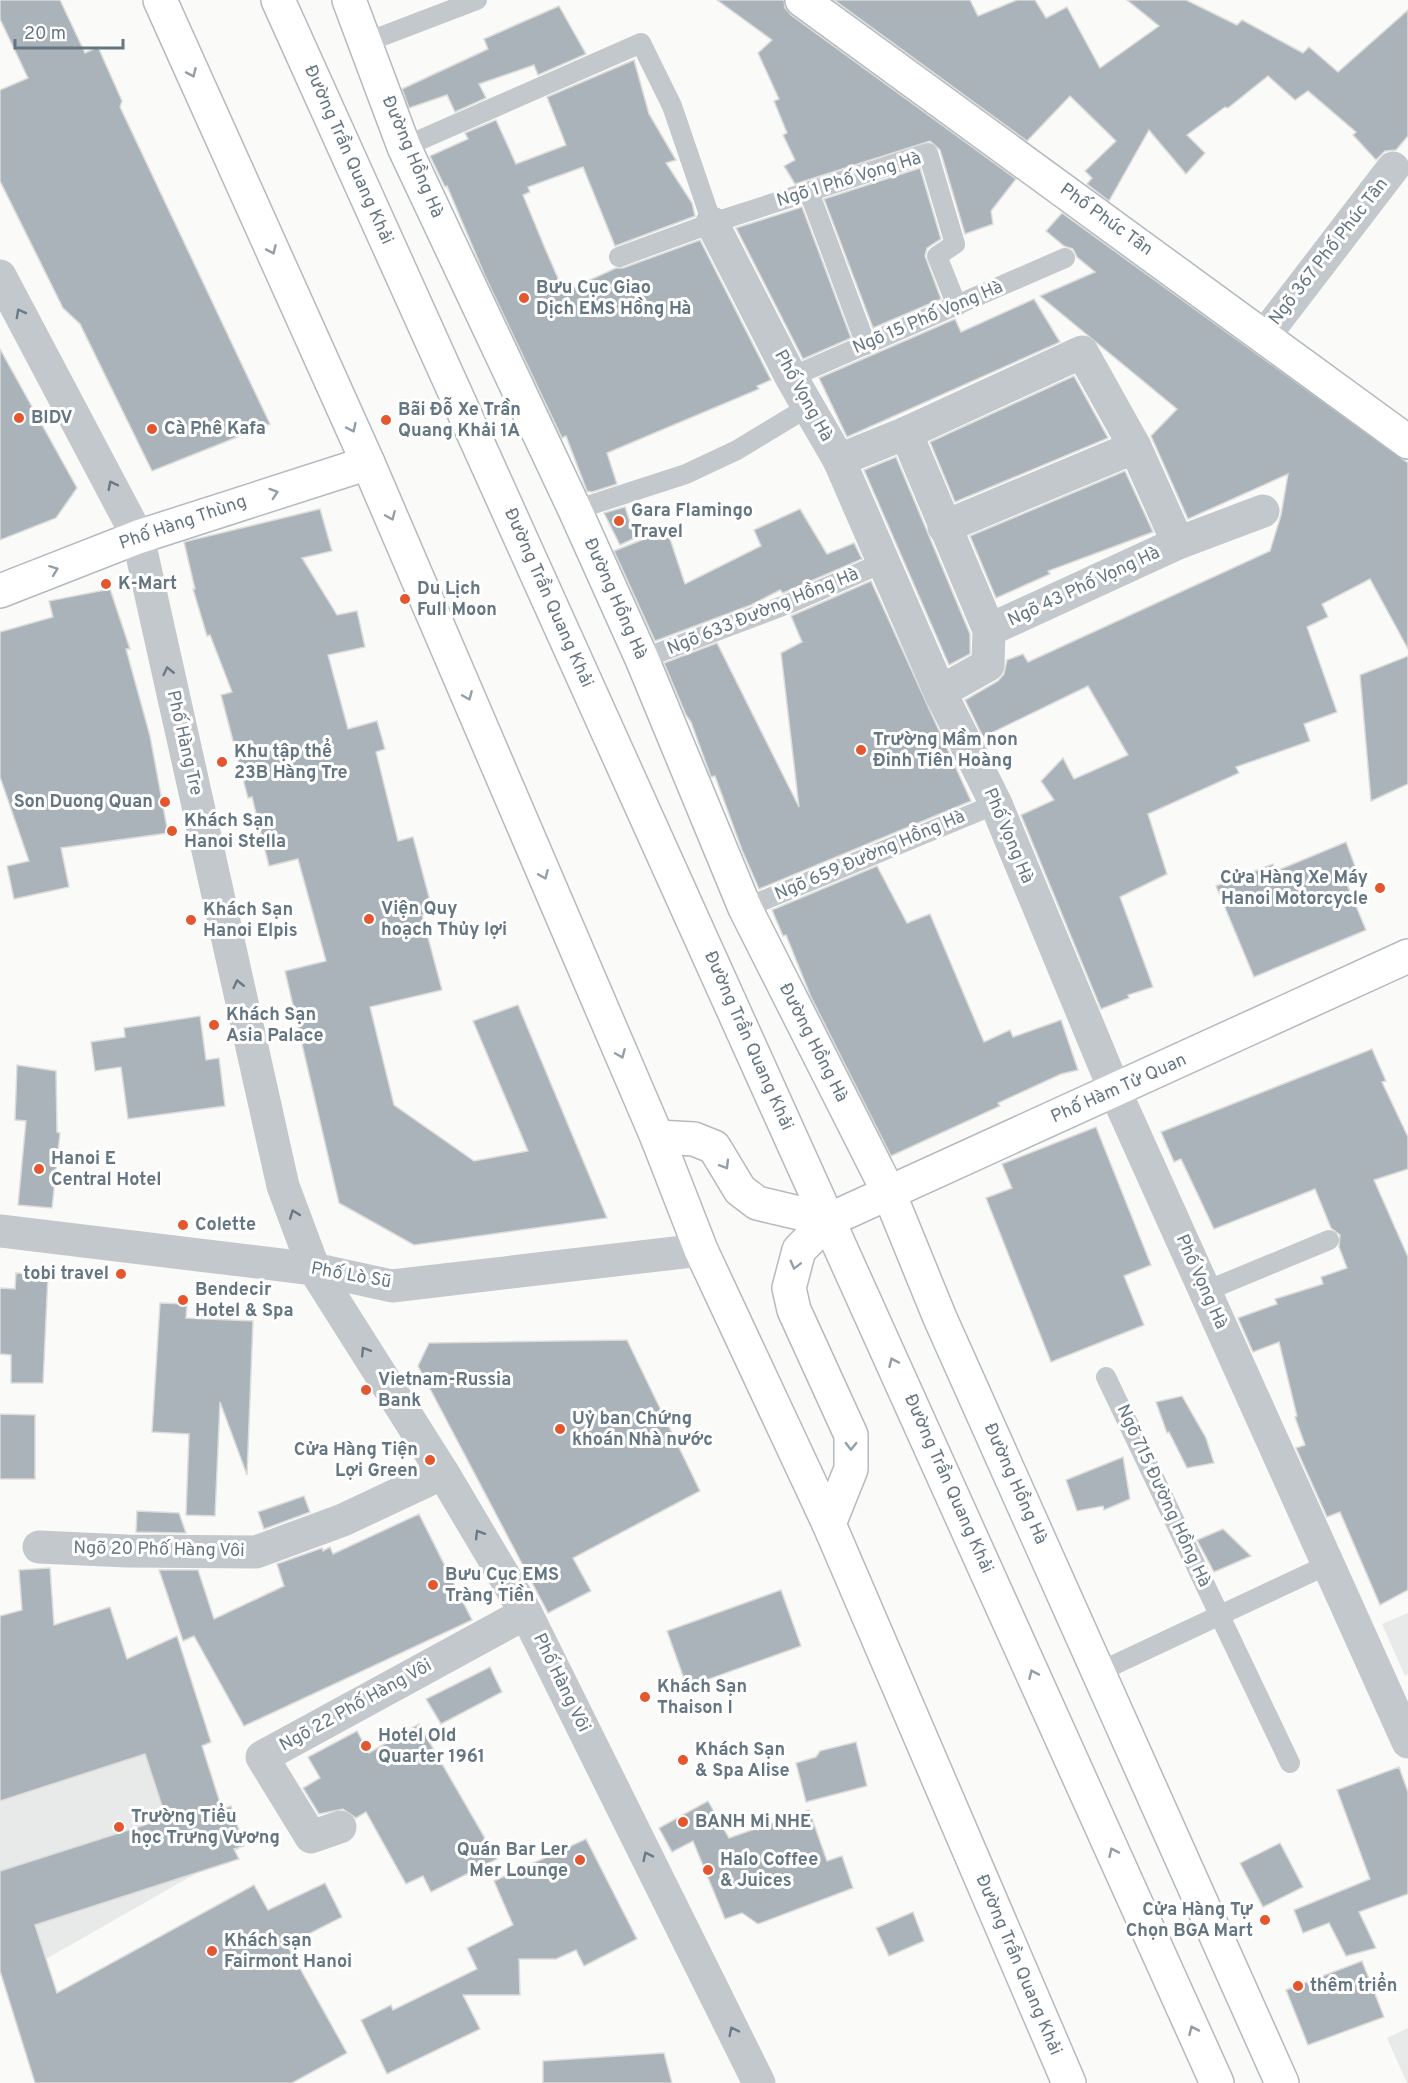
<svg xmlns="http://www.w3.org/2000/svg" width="1408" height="2083" font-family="Overpass,sans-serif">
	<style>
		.built { fill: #e8e9e9 }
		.building { fill: #aab3b9; stroke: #dcdcda; stroke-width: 1.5 }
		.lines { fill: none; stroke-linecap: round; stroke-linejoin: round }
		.secondary-casing { stroke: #b3babf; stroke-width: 36 }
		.primary-casing { stroke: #b5babe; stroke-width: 36 }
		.lane { stroke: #c3c8cc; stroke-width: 20 }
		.street { stroke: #c3c8cc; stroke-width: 33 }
		.secondary { stroke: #fff; stroke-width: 33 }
		.primary { stroke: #fff; stroke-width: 33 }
		.oneway { stroke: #939fa8 }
		.oneway2 { stroke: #6a7a87 }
		.poi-dot { fill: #e4572e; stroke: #fff; stroke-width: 2 }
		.labels { text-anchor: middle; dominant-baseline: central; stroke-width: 6; stroke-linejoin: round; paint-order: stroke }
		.street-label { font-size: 18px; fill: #657683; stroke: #fff }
		.poi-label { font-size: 18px; font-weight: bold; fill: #657683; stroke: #fff; text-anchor: start }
	</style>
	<rect width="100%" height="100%" fill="#fafaf8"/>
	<g class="built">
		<path d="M 1408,1613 L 1408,1674 L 1405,1676 L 1382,1624 Z"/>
		<path d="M 0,1726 L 196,1730 L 222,1808 L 231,1806 L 244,1846 L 46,1959 L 0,1973 Z"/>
		<path d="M 1408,2028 L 1408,2083 L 1407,2083 L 1387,2038 Z"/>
	</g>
	<g class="building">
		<path d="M 0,0 L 60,0 L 85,53 L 98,47 L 122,101 L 120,107 L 270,424 L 152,471 L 80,324 L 63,308 L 0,181 L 0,90 L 28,78 L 0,19 Z"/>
		<path d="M 717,0 L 784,0 L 785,8 L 791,15 L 1016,179 L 991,211 L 993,224 L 965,234 L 940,150 L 930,141 L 795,184 L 784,166 L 795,160 L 783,135 L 787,133 L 774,101 L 779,99 L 758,53 L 772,40 Z"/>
		<path d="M 834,0 L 970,0 L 978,16 L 1017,0 L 1035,0 L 1046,18 L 1067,7 L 1100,68 L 1159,26 L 1127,0 L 1186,0 L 1237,25 L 1242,20 L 1303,53 L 1309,47 L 1338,72 L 1408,10 L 1408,136 L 1396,150 L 1385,151 L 1376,160 L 1353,135 L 1356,132 L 1308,91 L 1295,100 L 1268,76 L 1228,108 L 1225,107 L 1187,135 L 1205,153 L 1186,174 L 1149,130 L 1109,201 L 1087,184 L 1092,178 L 1085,171 L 1116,141 L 1070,96 L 1027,141 Z"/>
		<path d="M 559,6 L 586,54 L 538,75 L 534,65 L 479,84 L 486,98 L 455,112 L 447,95 L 409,108 L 402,89 L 488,49 L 484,39 Z"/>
		<path d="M 634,60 L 649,114 L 676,160 L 666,163 L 692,203 L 695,216 L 615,246 L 583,167 L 528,187 L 530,192 L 523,195 L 544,246 L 564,292 L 616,268 L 623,268 L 700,240 L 771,380 L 757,386 L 759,389 L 607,453 L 617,484 L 592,492 L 587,491 L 566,436 L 562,438 L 485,276 L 447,186 L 445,187 L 430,156 L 468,139 L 465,133 L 496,120 L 516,164 L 566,145 L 547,97 Z"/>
		<path d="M 920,168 L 941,239 L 927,248 L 925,256 L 941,299 L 873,328 L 824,199 Z"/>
		<path d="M 802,207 L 851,338 L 803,359 L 736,228 Z"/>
		<path d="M 1062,213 L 1408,463 L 1408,649 L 1370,579 L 1322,604 L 1328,617 L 1307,627 L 1337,712 L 1304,724 L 1310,741 L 1236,767 L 1239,773 L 1148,814 L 1167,874 L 1120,897 L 1153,987 L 1128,995 L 1129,998 L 1101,1009 L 1021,815 L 1054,800 L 1041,781 L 1063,758 L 1074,779 L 1128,755 L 1088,686 L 983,737 L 965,700 L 998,681 L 1004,674 L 1007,660 L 1023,654 L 1028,662 L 1270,551 L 1281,515 L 1288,474 L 1188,519 L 1151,436 L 1177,409 L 1040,296 L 1095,272 L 1077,257 L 1073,249 L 1064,246 L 1046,231 Z"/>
		<path d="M 1034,299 L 1060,342 L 847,437 L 819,378 L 955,319 L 961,332 Z"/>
		<path d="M 0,349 L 77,488 L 56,518 L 0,540 Z"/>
		<path d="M 1074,376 L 1108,438 L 955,502 L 930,442 Z"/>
		<path d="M 896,457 L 970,634 L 970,654 L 949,665 L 864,470 Z"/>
		<path d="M 1125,471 L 1153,532 L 1048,571 L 1050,574 L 996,598 L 970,536 Z"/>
		<path d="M 625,507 L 635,538 L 620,545 L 604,513 Z"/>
		<path d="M 320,509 L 332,551 L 302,558 L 337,615 L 357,611 L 365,647 L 328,655 L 348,729 L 377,721 L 385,749 L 376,752 L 398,841 L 413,837 L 433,912 L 422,915 L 442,990 L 370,1007 L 394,1105 L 474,1161 L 528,1151 L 473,1021 L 518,1005 L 607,1218 L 414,1245 L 339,1203 L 285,971 L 326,961 L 298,859 L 269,866 L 252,797 L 248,798 L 221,695 L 232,692 L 210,635 L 207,636 L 193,589 L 195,589 L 184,542 Z"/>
		<path d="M 800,509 L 827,554 L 854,543 L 862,559 L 783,593 L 780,590 L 751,605 L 655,641 L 614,551 L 667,530 L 685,584 L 761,546 L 754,530 Z"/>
		<path d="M 871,581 L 971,801 L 759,889 L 742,850 L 715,776 L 711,777 L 691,722 L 686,715 L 664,663 L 717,643 L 799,807 L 781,653 L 802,642 L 791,616 Z"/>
		<path d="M 110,589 L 130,649 L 126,649 L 150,736 L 168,833 L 61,848 L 69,887 L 14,899 L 7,866 L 29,861 L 0,777 L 0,632 L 53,617 L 49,601 Z"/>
		<path d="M 1408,656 L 1408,784 L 1371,801 L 1360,675 Z"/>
		<path d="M 1346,842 L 1359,877 L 1346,882 L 1366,930 L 1254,977 L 1216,886 L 1273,864 L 1276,871 Z"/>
		<path d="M 877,866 L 907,923 L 930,914 L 984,1042 L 1010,1030 L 1013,1037 L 1061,1020 L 1078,1070 L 1061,1074 L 998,1103 L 1000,1106 L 891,1156 L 811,997 L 786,935 L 783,936 L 772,910 Z"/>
		<path d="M 200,1016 L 206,1060 L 219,1058 L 225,1106 L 128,1119 L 121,1067 L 95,1071 L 91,1042 L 125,1037 L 124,1028 Z"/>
		<path d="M 1372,1049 L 1386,1081 L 1382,1082 L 1408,1137 L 1408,1169 L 1374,1180 L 1408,1257 L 1408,1590 L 1380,1605 L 1340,1512 L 1327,1517 L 1296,1448 L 1305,1445 L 1295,1417 L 1297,1416 L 1279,1342 L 1253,1352 L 1238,1318 L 1277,1304 L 1275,1299 L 1323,1284 L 1321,1277 L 1347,1268 L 1339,1247 L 1340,1235 L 1331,1228 L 1315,1189 L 1214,1229 L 1181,1159 L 1174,1162 L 1161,1132 Z"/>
		<path d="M 17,1065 L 56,1071 L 57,1132 L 60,1133 L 52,1208 L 18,1205 L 26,1121 L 15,1120 Z"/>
		<path d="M 1096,1127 L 1151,1265 L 1124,1276 L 1144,1325 L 1051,1362 L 986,1198 L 1012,1188 L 1002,1164 Z"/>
		<path d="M 16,1273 L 48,1275 L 43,1383 L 11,1383 L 11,1355 L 0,1354 L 0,1288 L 15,1289 Z"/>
		<path d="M 160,1303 L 187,1304 L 186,1318 L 253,1321 L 247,1475 L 220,1402 L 215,1516 L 186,1515 L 189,1434 L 152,1432 Z"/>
		<path d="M 627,1340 L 700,1491 L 573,1558 L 591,1591 L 548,1613 L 418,1366 L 429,1343 Z"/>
		<path d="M 1182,1396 L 1206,1438 L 1214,1463 L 1187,1468 L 1169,1432 L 1167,1433 L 1156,1402 Z"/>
		<path d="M 0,1414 L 35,1415 L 35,1479 L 0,1479 Z"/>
		<path d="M 1123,1457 L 1130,1499 L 1104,1510 L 1103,1506 L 1077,1511 L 1066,1480 Z"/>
		<path d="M 304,1496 L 310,1512 L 264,1529 L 258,1512 Z"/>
		<path d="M 137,1511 L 179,1513 L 186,1533 L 136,1532 Z"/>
		<path d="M 419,1514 L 472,1620 L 244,1726 L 194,1636 L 183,1641 L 159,1570 L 198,1570 L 214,1619 L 284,1586 L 277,1564 L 322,1548 L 323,1551 L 330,1547 L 333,1554 Z"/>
		<path d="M 1223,1529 L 1251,1556 L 1214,1572 L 1197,1540 Z"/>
		<path d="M 50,1568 L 54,1625 L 110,1607 L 127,1659 L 177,1636 L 211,1742 L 202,1746 L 222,1809 L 231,1806 L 244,1846 L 234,1849 L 239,1859 L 35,1925 L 57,1993 L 254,1885 L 268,1910 L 325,1883 L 342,1917 L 287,1945 L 347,2053 L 292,2083 L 35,2083 L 0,1971 L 0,1871 L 166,1818 L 145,1754 L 0,1801 L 0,1616 L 22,1610 L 19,1570 Z"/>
		<path d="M 781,1590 L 801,1646 L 687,1687 L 667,1631 Z"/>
		<path d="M 490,1667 L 502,1692 L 441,1724 L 426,1699 Z"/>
		<path d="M 419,1724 L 497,1859 L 431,1892 L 423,1876 L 406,1884 L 366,1812 L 356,1818 L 343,1809 L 319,1814 L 303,1788 L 320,1778 L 308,1757 L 357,1731 L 369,1753 Z"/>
		<path d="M 856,1742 L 867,1786 L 806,1802 L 796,1763 L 816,1757 L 820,1751 Z"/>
		<path d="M 1399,1767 L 1408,1792 L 1408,1894 L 1359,1912 L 1376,1948 L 1346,1956 L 1329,1923 L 1303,1933 L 1294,1910 L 1370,1879 L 1337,1790 Z"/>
		<path d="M 708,1801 L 729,1838 L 809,1810 L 827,1861 L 842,1856 L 853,1888 L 758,1924 L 742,1913 L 725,1919 L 693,1841 L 672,1852 L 659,1828 Z"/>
		<path d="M 586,1839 L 637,1939 L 584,1966 L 576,1950 L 556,1959 L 519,1959 L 520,1995 L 463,1995 L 480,2029 L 387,2074 L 361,2020 L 391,2005 L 393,2010 L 477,1969 L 467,1948 L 513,1925 L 494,1881 Z"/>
		<path d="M 1280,1843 L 1303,1887 L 1263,1907 L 1240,1863 Z"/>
		<path d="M 913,1912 L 924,1941 L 889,1956 L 876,1928 Z"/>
		<path d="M 1362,1961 L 1384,2017 L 1308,2045 L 1286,1990 Z"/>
		<path d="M 664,2053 L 672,2083 L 543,2083 L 543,2061 Z"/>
	</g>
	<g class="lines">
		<defs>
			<g id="secondary">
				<path d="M 349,0 L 404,147 L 575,510 L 642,659 L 745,908 L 889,1193 L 940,1318 L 1282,2083"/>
				<path d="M 802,0 L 1408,442"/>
				<path d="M 0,591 L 138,537 L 368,463"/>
				<path d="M 829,1220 L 1408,956"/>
			</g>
			<g id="primary">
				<path d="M 160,0 L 368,463 L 657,1137 L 701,1250 L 829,1524 L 1069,2083"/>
				<path d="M 278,0 L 1217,2083"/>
				<path d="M 657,1137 L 694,1139 L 714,1147 L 740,1190 L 757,1203 L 829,1220"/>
				<path d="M 829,1524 L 851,1469 L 851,1435 L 794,1310 L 789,1288 L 799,1250 L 829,1220"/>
			</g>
		</defs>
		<use href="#secondary" class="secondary-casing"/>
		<use href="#primary" class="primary-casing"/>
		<g class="lane">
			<path d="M 367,42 L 477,0"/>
			<path d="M 404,147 L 641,43 L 672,106 L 712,223"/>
			<path d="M 809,192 L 866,345"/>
			<path d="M 619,257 L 712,223 L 928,153 L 955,244 L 937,256 L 957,306"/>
			<path d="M 791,377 L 1065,258"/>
			<path d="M 575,510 L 686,474 L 737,450 L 808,407"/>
			<path d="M 642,659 L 788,604 L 882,563"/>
			<path d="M 745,908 L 996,804"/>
			<path d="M 1206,1291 L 1329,1240"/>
			<path d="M 1106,1377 L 1290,1763"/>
			<path d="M 1099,1672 L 1327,1565"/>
		</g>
		<g class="street">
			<path d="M 712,223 L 791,377 L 839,460 L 940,692 L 996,804 L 1115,1091 L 1408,1742"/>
			<path d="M 0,276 L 138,537 L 283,1186 L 314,1269 L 443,1473 L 526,1613 L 759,2083"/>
			<path d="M 1265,335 L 1393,168"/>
			<path d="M 906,433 L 989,630"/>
			<path d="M 839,460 L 906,433 L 1082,352 L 1135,447 L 1178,543"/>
			<path d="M 944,527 L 1135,447"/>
			<path d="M 940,692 L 988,665 L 989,630 L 1178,543 L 1263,511"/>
			<path d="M 0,1231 L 314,1269 L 392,1286 L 701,1250"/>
			<path d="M 39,1547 L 127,1551 L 256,1552 L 343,1520 L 443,1473"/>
			<path d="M 340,1827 L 311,1837 L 262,1757 L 526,1613"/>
		</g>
		<use href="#secondary" class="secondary"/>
		<use href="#primary" class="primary"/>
	</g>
	<defs><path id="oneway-chevron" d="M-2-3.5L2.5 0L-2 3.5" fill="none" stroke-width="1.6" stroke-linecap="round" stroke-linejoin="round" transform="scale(1.5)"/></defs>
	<g class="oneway">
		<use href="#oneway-chevron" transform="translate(192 73) rotate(66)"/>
		<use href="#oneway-chevron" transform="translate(272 250) rotate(66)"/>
		<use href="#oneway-chevron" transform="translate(352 428) rotate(65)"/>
		<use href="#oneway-chevron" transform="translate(274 493) rotate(-18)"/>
		<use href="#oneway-chevron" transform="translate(391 516) rotate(67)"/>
		<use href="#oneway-chevron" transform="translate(54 570) rotate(-21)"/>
		<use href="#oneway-chevron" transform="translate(468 696) rotate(67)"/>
		<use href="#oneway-chevron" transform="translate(544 875) rotate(67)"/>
		<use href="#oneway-chevron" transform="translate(621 1054) rotate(67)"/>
		<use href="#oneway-chevron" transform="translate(725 1165) rotate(59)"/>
		<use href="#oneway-chevron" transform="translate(795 1265) rotate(104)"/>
		<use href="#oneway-chevron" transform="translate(893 1362) rotate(-114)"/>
		<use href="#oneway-chevron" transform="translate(851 1446) rotate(91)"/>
		<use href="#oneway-chevron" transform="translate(1033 1674) rotate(-114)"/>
		<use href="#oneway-chevron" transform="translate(1113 1852) rotate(-114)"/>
		<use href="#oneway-chevron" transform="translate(1193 2030) rotate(-114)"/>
	</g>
	<g class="oneway2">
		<use href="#oneway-chevron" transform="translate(20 313) rotate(-118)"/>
		<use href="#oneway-chevron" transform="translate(112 485) rotate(-117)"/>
		<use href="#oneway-chevron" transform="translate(168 671) rotate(-103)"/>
		<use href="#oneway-chevron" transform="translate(238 984) rotate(-103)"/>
		<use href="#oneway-chevron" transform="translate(294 1214) rotate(-110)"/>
		<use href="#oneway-chevron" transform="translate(365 1351) rotate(-122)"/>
		<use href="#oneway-chevron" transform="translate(479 1534) rotate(-121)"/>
		<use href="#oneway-chevron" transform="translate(647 1856) rotate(-116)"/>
		<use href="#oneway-chevron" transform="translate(733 2031) rotate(-116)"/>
	</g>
	<g class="poi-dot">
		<circle cx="524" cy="298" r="6"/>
		<circle cx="19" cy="418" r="6"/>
		<circle cx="386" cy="420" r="6"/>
		<circle cx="152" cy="429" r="6"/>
		<circle cx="619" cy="521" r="6"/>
		<circle cx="106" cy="584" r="6"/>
		<circle cx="405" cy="599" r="6"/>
		<circle cx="861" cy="750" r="6"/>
		<circle cx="222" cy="762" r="6"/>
		<circle cx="165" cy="802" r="6"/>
		<circle cx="172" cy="831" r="6"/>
		<circle cx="1380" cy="888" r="6"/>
		<circle cx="369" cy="919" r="6"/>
		<circle cx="191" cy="920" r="6"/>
		<circle cx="214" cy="1025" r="6"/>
		<circle cx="39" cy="1169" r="6"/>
		<circle cx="183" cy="1225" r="6"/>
		<circle cx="121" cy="1274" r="6"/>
		<circle cx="183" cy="1300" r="6"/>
		<circle cx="366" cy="1390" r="6"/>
		<circle cx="560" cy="1429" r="6"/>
		<circle cx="430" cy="1460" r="6"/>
		<circle cx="433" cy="1585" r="6"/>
		<circle cx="645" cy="1697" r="6"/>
		<circle cx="366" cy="1746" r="6"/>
		<circle cx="683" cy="1760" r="6"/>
		<circle cx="683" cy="1822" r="6"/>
		<circle cx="119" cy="1827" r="6"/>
		<circle cx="580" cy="1860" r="6"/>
		<circle cx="708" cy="1870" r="6"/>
		<circle cx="1265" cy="1920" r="6"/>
		<circle cx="212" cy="1951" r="6"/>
		<circle cx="1298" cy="1986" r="6"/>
	</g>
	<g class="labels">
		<g class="street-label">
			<text transform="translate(348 155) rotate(66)">Đường Trần Quang Khải</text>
			<text transform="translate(412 157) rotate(67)">Đường Hồng Hà</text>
			<text transform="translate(849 180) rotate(-17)">Ngõ 1 Phố Vọng Hà</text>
			<text transform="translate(1106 220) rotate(36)">Phố Phúc Tân</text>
			<text transform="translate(1329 252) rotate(-52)">Ngõ 367 Phố Phúc Tân</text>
			<text transform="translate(928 318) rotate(-23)">Ngõ 15 Phố Vọng Hà</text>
			<text transform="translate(803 396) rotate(61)">Phố Vọng Hà</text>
			<text transform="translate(183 523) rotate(-19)">Phố Hàng Thùng</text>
			<text transform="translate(1084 587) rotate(-25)">Ngõ 43 Phố Vọng Hà</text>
			<text transform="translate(548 598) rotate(66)">Đường Trần Quang Khải</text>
			<text transform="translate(615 599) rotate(66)">Đường Hồng Hà</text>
			<text transform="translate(763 612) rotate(-22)">Ngõ 633 Đường Hồng Hà</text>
			<text transform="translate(184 743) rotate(77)">Phố Hàng Tre</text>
			<text transform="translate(1008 836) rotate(67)">Phố Vọng Hà</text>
			<text transform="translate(870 856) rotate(-23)">Ngõ 659 Đường Hồng Hà</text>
			<text transform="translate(748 1041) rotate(66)">Đường Trần Quang Khải</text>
			<text transform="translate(813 1043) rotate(63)">Đường Hồng Hà</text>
			<text transform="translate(1119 1089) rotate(-24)">Phố Hàm Tử Quan</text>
			<text transform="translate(351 1276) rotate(10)">Phố Lò Sũ</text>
			<text transform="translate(1201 1282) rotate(66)">Phố Vọng Hà</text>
			<text transform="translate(948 1484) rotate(66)">Đường Trần Quang Khải</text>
			<text transform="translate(1015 1484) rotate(66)">Đường Hồng Hà</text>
			<text transform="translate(1163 1496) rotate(65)">Ngõ 715 Đường Hồng Hà</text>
			<text transform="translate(159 1550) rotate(1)">Ngõ 20 Phố Hàng Vôi</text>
			<text transform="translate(561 1683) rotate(64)">Phố Hàng Vôi</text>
			<text transform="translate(356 1706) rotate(-29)">Ngõ 22 Phố Hàng Vôi</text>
			<text transform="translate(1018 1965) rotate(67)">Đường Trần Quang Khải</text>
		</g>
		<g class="poi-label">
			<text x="536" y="288">Bưu Cục Giao<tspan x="536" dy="21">Dịch EMS Hồng Hà</tspan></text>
			<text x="398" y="410">Bãi Đỗ Xe Trần<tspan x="398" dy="21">Quang Khải 1A</tspan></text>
			<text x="31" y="418">BIDV</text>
			<text x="164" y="429">Cà Phê Kafa</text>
			<text x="631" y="511">Gara Flamingo<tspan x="631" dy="21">Travel</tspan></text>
			<text x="118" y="584">K-Mart</text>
			<text x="417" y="589">Du Lịch<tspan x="417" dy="21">Full Moon</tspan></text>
			<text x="873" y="740">Trường Mầm non<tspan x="873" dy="21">Đinh Tiên Hoàng</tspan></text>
			<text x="234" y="752">Khu tập thể<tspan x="234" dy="21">23B Hàng Tre</tspan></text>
			<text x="153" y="802" text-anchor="end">Son Duong Quan</text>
			<text x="184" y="821">Khách Sạn<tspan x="184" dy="21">Hanoi Stella</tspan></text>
			<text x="1368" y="878" text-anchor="end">Cửa Hàng Xe Máy<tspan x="1368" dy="21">Hanoi Motorcycle</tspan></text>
			<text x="381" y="909">Viện Quy<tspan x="381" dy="21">hoạch Thủy lợi</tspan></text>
			<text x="203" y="910">Khách Sạn<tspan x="203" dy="21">Hanoi Elpis</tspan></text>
			<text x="226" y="1015">Khách Sạn<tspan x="226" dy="21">Asia Palace</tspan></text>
			<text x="51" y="1159">Hanoi E<tspan x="51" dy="21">Central Hotel</tspan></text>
			<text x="195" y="1225">Colette</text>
			<text x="109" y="1274" text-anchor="end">tobi travel</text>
			<text x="195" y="1290">Bendecir<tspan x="195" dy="21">Hotel &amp; Spa</tspan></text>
			<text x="378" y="1380">Vietnam-Russia<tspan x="378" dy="21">Bank</tspan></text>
			<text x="572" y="1419">Uỷ ban Chứng<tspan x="572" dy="21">khoán Nhà nước</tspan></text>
			<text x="418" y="1450" text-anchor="end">Cửa Hàng Tiện<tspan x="418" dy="21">Lợi Green</tspan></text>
			<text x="445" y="1575">Bưu Cục EMS<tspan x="445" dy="21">Tràng Tiền</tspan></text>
			<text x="657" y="1687">Khách Sạn<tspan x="657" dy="21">Thaison I</tspan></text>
			<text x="378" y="1736">Hotel Old<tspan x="378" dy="21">Quarter 1961</tspan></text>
			<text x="695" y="1750">Khách Sạn<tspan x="695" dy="21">&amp; Spa Alise</tspan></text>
			<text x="131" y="1817">Trường Tiểu<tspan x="131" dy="21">học Trưng Vương</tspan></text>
			<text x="695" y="1822">BANH Mi NHE</text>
			<text x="568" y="1850" text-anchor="end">Quán Bar Ler<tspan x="568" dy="21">Mer Lounge</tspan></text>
			<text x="720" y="1860">Halo Coffee<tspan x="720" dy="21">&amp; Juices</tspan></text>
			<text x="1253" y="1910" text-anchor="end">Cửa Hàng Tự<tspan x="1253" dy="21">Chọn BGA Mart</tspan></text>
			<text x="224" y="1941">Khách sạn<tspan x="224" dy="21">Fairmont Hanoi</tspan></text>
			<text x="1310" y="1986">thêm triển</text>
		</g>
	</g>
	<path d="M15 39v9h108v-9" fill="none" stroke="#657683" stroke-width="3"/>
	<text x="24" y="39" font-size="18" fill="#657683" stroke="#ffffff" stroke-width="4.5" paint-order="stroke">20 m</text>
</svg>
